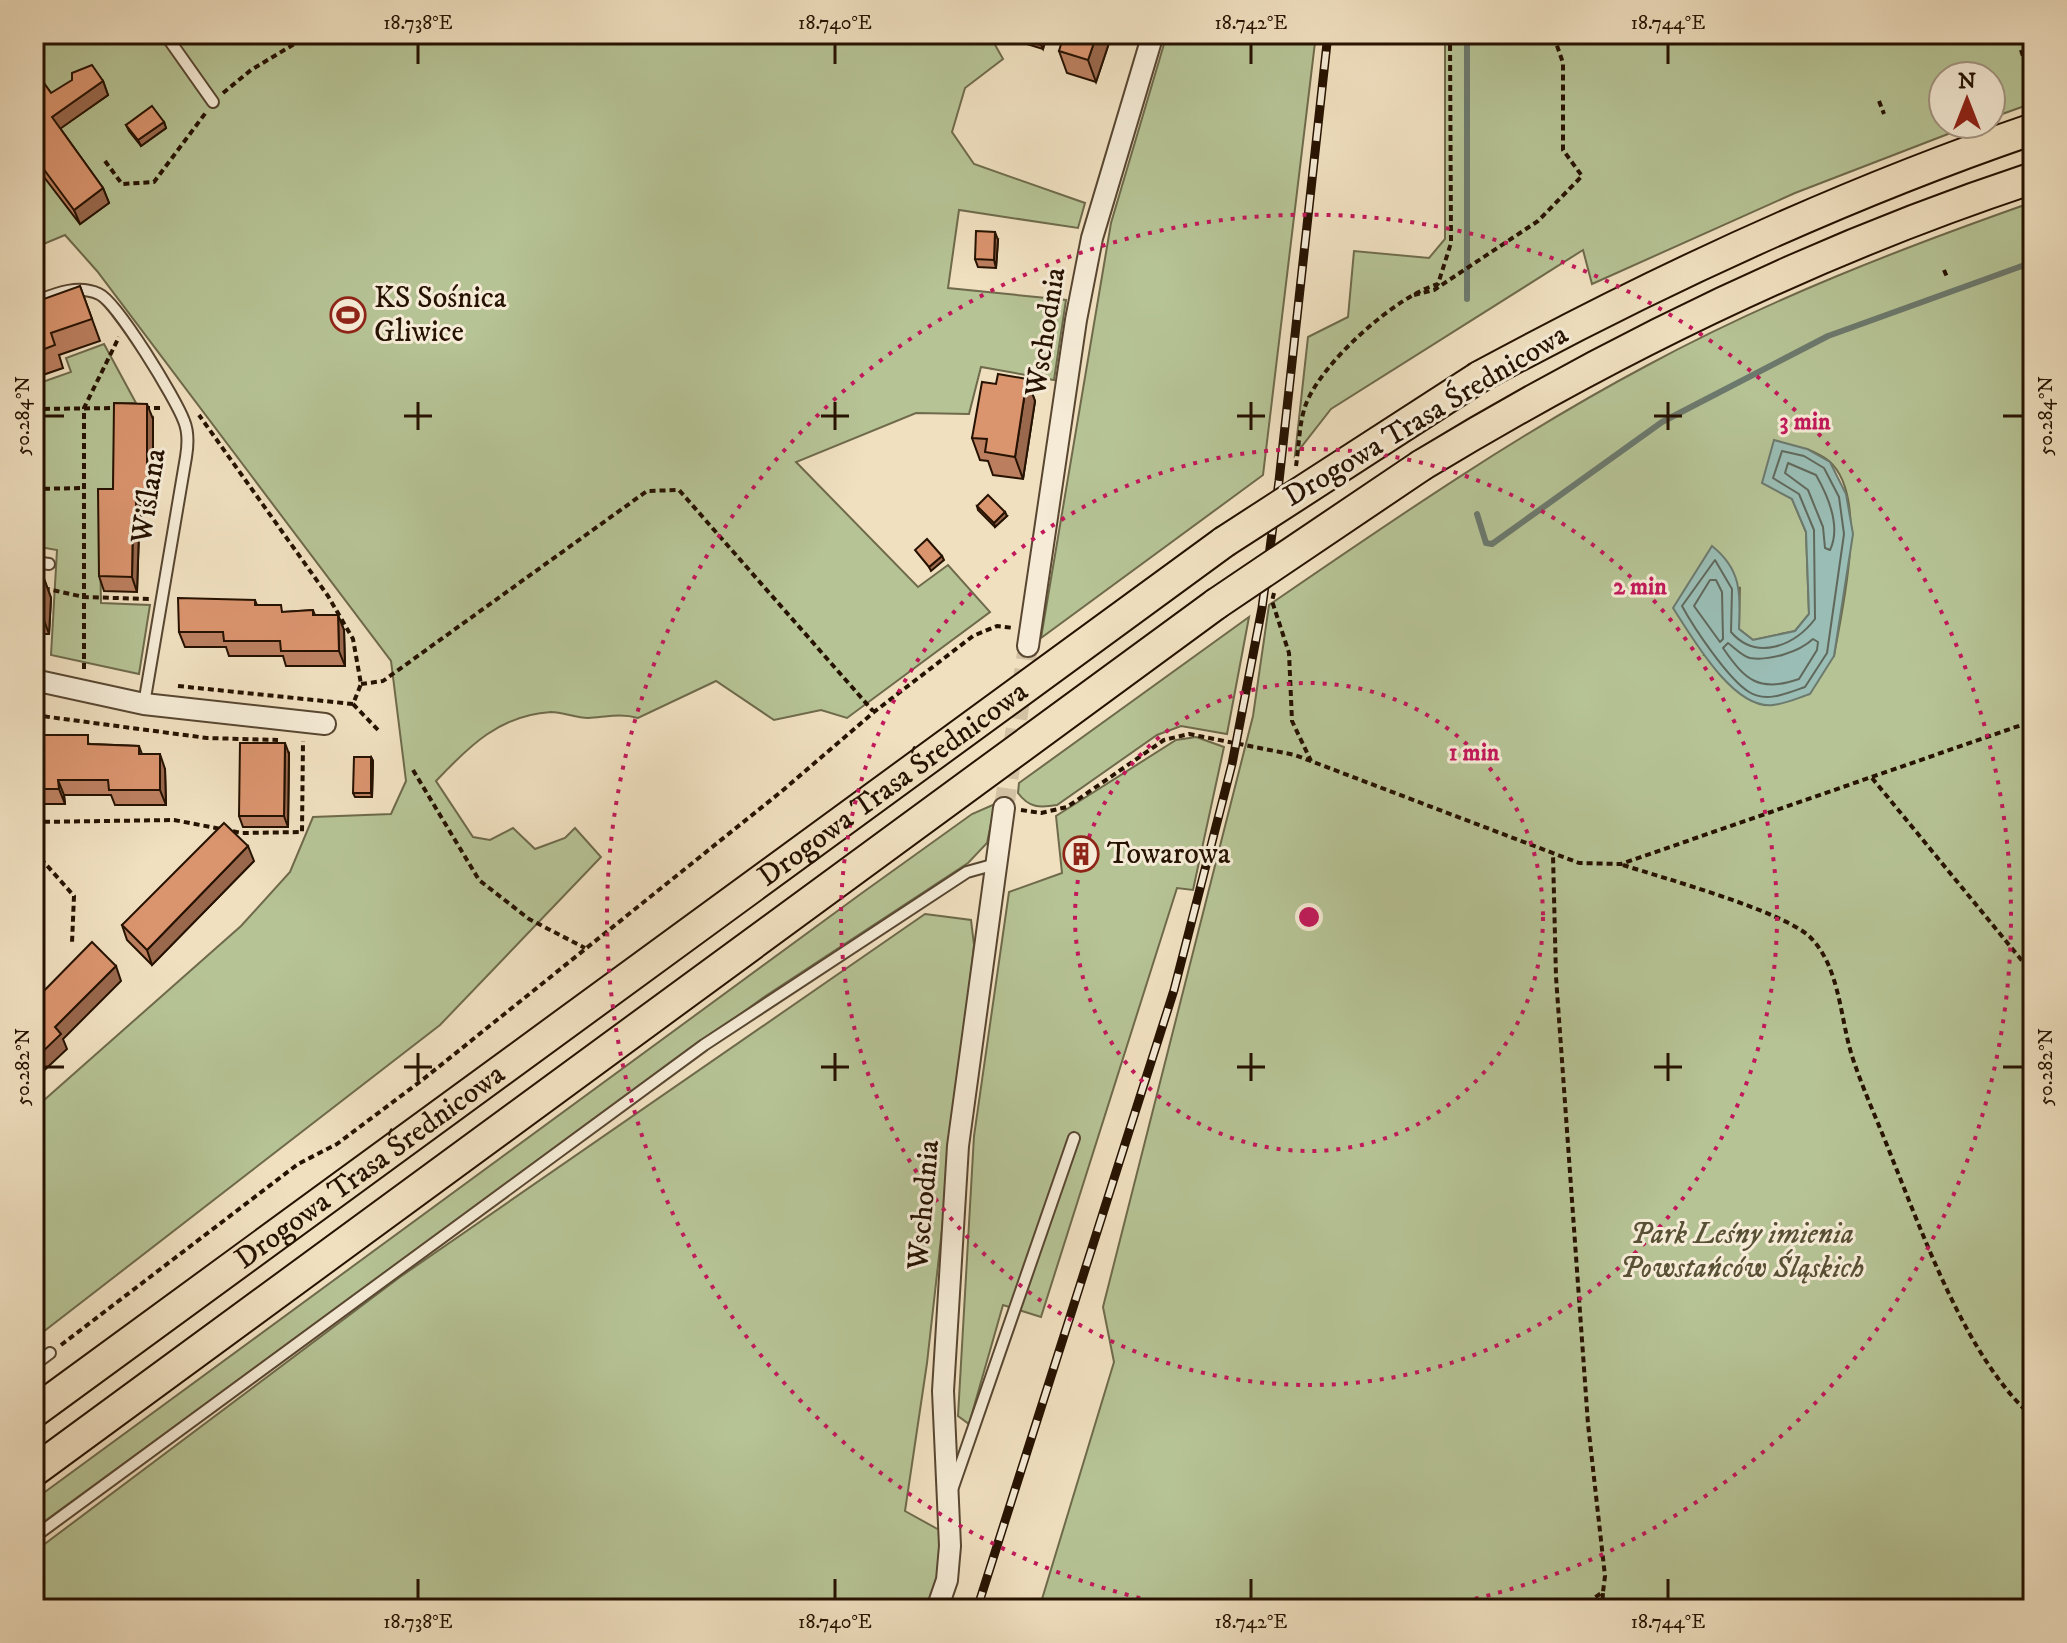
<svg xmlns="http://www.w3.org/2000/svg" width="2067" height="1643" font-family="'IM FELL DW Pica',serif">
	<style>
		.green { fill: #b6c395; stroke: #6e6a4b; stroke-width: 2; fill-rule: evenodd }
		.water { fill: #9abdb5; stroke: #6c796d; stroke-width: 2 }
		.lines { fill: none; stroke-linecap: round; stroke-linejoin: round }
		.shore { stroke: #60685b; stroke-width: 2 }
		.stream { stroke: #6c796d; stroke-width: 6 }
		.street-tunnel { stroke: #d2c1a3; stroke-width: 20; stroke-dasharray: 20 10; stroke-linecap: butt }
		.lane-casing { stroke: #584631; stroke-width: 14 }
		.street-casing { stroke: #584631; stroke-width: 24 }
		.primary-casing { stroke: #261201; stroke-width: 34 }
		.path { stroke: #261201; stroke-width: 4; stroke-dasharray: 6 4; stroke-linecap: butt }
		.lane { stroke: #f5ebd6; stroke-width: 10 }
		.street { stroke: #f5ebd6; stroke-width: 20 }
		.primary { stroke: #f0e0c0; stroke-width: 30 }
		.rail-casing { stroke: #261201; stroke-width: 9 }
		.rail { stroke: #f5ebd6; stroke-width: 6; stroke-dasharray: 18; stroke-linecap: butt }
		.primary-bridge-casing { stroke: #261201; stroke-width: 34; stroke-linecap: butt }
		.primary-bridge { stroke: #f0e0c0; stroke-width: 30 }
		.wall { fill: #bb7f5f; stroke: #261201; stroke-width: 2 }
		.shaded-wall { fill: #99684d; stroke: #261201; stroke-width: 2 }
		.building { fill: #da946e; stroke: #261201; stroke-width: 2 }
		.ticks { fill: none; stroke: #261201; stroke-width: 3 }
		.ring { fill: none; stroke: #c2185b; stroke-width: 4; stroke-dasharray: 4 8 }
		.labels { text-anchor: middle; dominant-baseline: central; stroke-width: 6; stroke-linejoin: round; paint-order: stroke }
		.poi-label { font-size: 30px; fill: #261201; stroke: #f5ebd6; text-anchor: start }
		.street-label { font-size: 30px; fill: #261201; stroke: #f5ebd6 }
		.park-label { font-size: 30px; font-style: italic; fill: #585035; stroke: #f5ebd6 }
		.centre { fill: #c2185b; stroke: #f5ebd6; stroke-width: 4 }
		.ring-label { font-size: 24px; text-anchor: middle; font-weight: bold; fill: #c2185b; stroke: #f5ebd6; stroke-width: 6; stroke-linejoin: round; paint-order: stroke }
		.neatline { fill: none; stroke: #261201; stroke-width: 3 }
		.ticks-label { font-size: 20px; text-anchor: middle; fill: #261201 }
	</style>
	<rect width="100%" height="100%" fill="#f0e0c0"/>
	<filter id="stains"><feTurbulence type="fractalNoise" baseFrequency=".0025" numOctaves="4"/><feColorMatrix values="0 0 0 0 .2 0 0 0 0 .09 0 0 0 0 .02 0 0 0 .5 -.17"/></filter>
	<radialGradient id="worn" r=".72"><stop offset=".6" stop-color="#630" stop-opacity="0"/><stop offset="1" stop-color="#630" stop-opacity=".3"/></radialGradient>
	<g class="green">
		<path d="M 34,34 L 989,34 L 1003,59 L 965,88 L 952,132 L 974,164 L 1085,203 L 1078,228 L 959,210 L 948,288 L 1066,300 L 1054,380 L 981,367 L 969,414 L 916,413 L 796,462 L 918,587 L 948,565 L 990,612 L 847,718 L 821,710 L 774,720 L 716,681 L 638,718 C 621,713 606,717 588,718 C 576,718 563,712 551,712 C 500,715 469,746 436,781 L 473,837 L 490,840 L 513,828 L 535,849 L 565,838 L 575,828 L 601,857 L 440,1025 L 34,1339 L 34,1109 L 241,926 L 290,872 L 313,817 L 391,814 L 406,781 L 391,661 L 97,271 L 65,235 L 34,248 Z"/>
		<path d="M 1167,34 L 1316,34 L 1263,475 L 1041,638 L 1111,223 Z"/>
		<path d="M 1445,34 L 2033,34 L 2033,103 L 1991,118 L 1991,76 L 1943,76 L 1943,124 L 1974,124 L 1795,193 L 1592,284 L 1583,250 L 1331,409 L 1295,455 L 1308,337 L 1348,317 L 1354,251 L 1429,258 L 1445,239 Z"/>
		<path d="M 2033,202 L 2033,1609 L 1039,1609 L 1114,1362 L 1103,1307 L 1253,716 L 1269,605 C 1393,520 1516,435 1648,365 C 1770,299 1902,248 2033,202 ZM 1807,449 C 1814,452 1823,456 1829,461 C 1870,497 1842,608 1834,656 L 1704,655 L 1740,587 L 1739,629 L 1753,640 L 1795,631 L 1809,614 L 1806,532 L 1792,499 Z"/>
		<path d="M 104,344 L 136,403 L 115,403 L 113,496 L 99,496 L 101,603 L 150,605 L 139,674 L 51,655 L 57,550 L 34,546 L 34,385 L 71,372 L 66,358 Z"/>
		<path d="M 1249,617 L 1227,734 L 1181,726 L 1157,735 L 1057,805 C 1040,808 1029,808 1018,793 L 1019,783 Z"/>
		<path d="M 1196,737 L 1224,747 L 1193,890 L 1177,888 L 1041,1317 L 1003,1305 L 969,1424 L 958,1416 L 974,1136 L 1009,892 L 1062,873 L 1056,816 L 1176,740 Z"/>
		<path d="M 995,804 L 987,843 L 968,863 L 764,997 L 34,1529 L 34,1500 L 862,893 L 972,814 Z"/>
		<path d="M 925,914 L 971,920 L 974,945 L 927,1363 L 905,1511 L 941,1531 L 937,1584 L 928,1609 L 34,1609 L 34,1552 L 400,1277 Z"/>
	</g>
	<path class="water" d="M 1774,440 L 1807,449 L 1830,462 L 1846,494 L 1853,534 L 1834,656 L 1810,694 C 1798,698 1785,704 1773,705 C 1733,710 1692,637 1673,608 L 1712,546 C 1742,570 1740,593 1739,629 L 1753,640 L 1795,631 L 1809,614 L 1806,532 L 1792,499 L 1762,483 Z"/>
	<g class="lines">
		<g class="shore">
			<path d="M 1782,451 L 1804,456 L 1824,468 L 1839,497 L 1844,534 L 1827,653 L 1805,687 C 1788,693 1766,703 1749,692 C 1728,679 1694,628 1682,606 L 1715,560 L 1732,589 L 1731,632 C 1757,662 1795,645 1815,619 L 1814,530 L 1799,494 L 1773,478 Z"/>
			<path d="M 1788,463 L 1816,475 C 1828,496 1841,527 1830,550 L 1825,548 L 1823,527 L 1808,490 L 1785,473 Z"/>
			<path d="M 1710,580 L 1716,580 L 1722,592 L 1723,639 L 1720,642 L 1694,606 Z"/>
			<path d="M 1813,639 L 1818,642 L 1817,650 L 1799,679 C 1759,693 1745,680 1723,648 L 1728,643 C 1735,648 1742,656 1750,658 C 1770,661 1799,652 1813,639 Z"/>
		</g>
		<g class="stream">
			<path d="M 1467,34 L 1467,299"/>
			<path d="M 1477,514 L 1486,543 L 1492,544 L 1662,422 L 1828,336 L 2033,262"/>
		</g>
		<path class="street-tunnel" d="M 1004,808 L 1028,646"/>
		<defs>
			<g id="lane">
				<path d="M 165,34 L 213,102"/>
				<path d="M 34,302 C 55,294 77,284 99,294 C 117,302 176,399 184,421 C 189,433 188,445 186,457 L 144,704"/>
				<path d="M 34,562 L 49,564"/>
				<path d="M 34,1365 L 50,1353"/>
				<path d="M 953,1487 L 1074,1138"/>
				<path d="M 34,1537 L 704,1045 L 967,872 L 996,864"/>
			</g>
			<g id="street">
				<path d="M 1028,646 L 1076,320 L 1092,238 L 1153,34"/>
				<path d="M 34,680 L 144,704 L 325,724"/>
				<path d="M 937,1609 L 947,1580 L 950,1546 L 943,1391 L 958,1146 L 1004,808"/>
			</g>
			<g id="primary">
				<path d="M 1479,377 C 1658,280 1840,195 2033,129"/>
				<path d="M 1422,465 C 1615,348 1818,249 2033,178"/>
				<path id="s1" d="M 34,1412 L 1224,542"/>
				<path d="M 34,1471 L 1216,604"/>
			</g>
		</defs>
		<use href="#lane" class="lane-casing"/>
		<use href="#street" class="street-casing"/>
		<use href="#primary" class="primary-casing"/>
		<g class="path">
			<path d="M 2021,50 L 2026,66"/>
			<path d="M 223,93 L 251,70 L 311,34"/>
			<path d="M 1879,101 L 1884,114"/>
			<path d="M 105,161 L 122,184 L 154,182 L 207,111"/>
			<path d="M 1944,270 L 1947,277"/>
			<path d="M 1414,295 L 1434,290 L 1538,221 L 1582,176 L 1563,150 L 1563,63 L 1553,34"/>
			<path d="M 144,408 L 163,408"/>
			<path d="M 34,409 L 119,408"/>
			<path d="M 1296,466 C 1299,447 1299,422 1306,404 C 1322,362 1396,296 1438,284 L 1451,243 L 1450,34"/>
			<path d="M 34,489 L 84,488"/>
			<path d="M 34,586 L 84,597 L 149,599"/>
			<path d="M 1274,593 L 1272,601 L 1289,653 L 1292,721 L 1311,761"/>
			<path d="M 84,669 L 84,408 L 119,337"/>
			<path d="M 361,684 L 383,681 L 647,491 L 679,490 L 873,711"/>
			<path d="M 178,686 L 353,704 L 361,684 L 353,639 L 328,596 L 199,415"/>
			<path d="M 353,704 L 378,730"/>
			<path d="M 34,715 L 207,738 L 278,740"/>
			<path d="M 413,770 L 479,880 L 529,919 L 585,948"/>
			<path d="M 1872,778 L 2033,974"/>
			<path d="M 1021,810 L 1041,813 L 1067,807 L 1164,740 L 1189,734 L 1295,755 L 1579,863 L 1621,864 L 2033,721"/>
			<path d="M 34,822 L 174,820 L 242,833 L 302,832 L 303,741"/>
			<path d="M 34,851 L 74,896 L 72,943"/>
			<path d="M 1623,865 C 1663,878 1783,911 1810,937 C 1840,967 1840,1018 1852,1056 C 1863,1090 1879,1124 1892,1158 C 1924,1237 1968,1361 2033,1417"/>
			<path d="M 61,1345 L 298,1164 L 337,1144 L 421,1081 L 782,791 L 874,712 L 973,636 L 997,626 L 1014,628"/>
			<path d="M 1537,1609 L 1591,1600 L 1603,1592 L 1605,1576 L 1588,1424 L 1556,977 L 1553,855"/>
			<path d="M 1602,1609 L 1603,1592"/>
		</g>
		<use href="#lane" class="lane"/>
		<use href="#street" class="street"/>
		<use href="#primary" class="primary"/>
		<defs>
			<path id="rail" d="M 977,1609 L 1174,990 L 1232,764 L 1262,608 L 1279,481 L 1328,34"/>
		</defs>
		<use href="#rail" class="rail-casing"/>
		<use href="#rail" class="rail"/>
		<defs>
			<g id="primary-bridge">
				<path d="M 1224,542 L 1479,377"/>
				<path d="M 1216,604 L 1422,465"/>
			</g>
		</defs>
		<use href="#primary-bridge" class="primary-bridge-casing"/>
		<use href="#primary-bridge" class="primary-bridge"/>
	</g>
	<g class="wall">
		<path d="M 1047,34 L 1043,49 L 1020,42 L 1018,39 Z"/>
		<path d="M 1112,34 L 1096,82 L 1067,73 L 1059,51 Z"/>
		<path d="M 34,69 L 51,93 L 103,81 L 108,95 L 60,128 L 103,188 L 109,203 L 80,224 L 34,164 Z"/>
		<path d="M 164,122 L 166,128 L 141,146 L 129,131 L 126,125 Z"/>
		<path d="M 998,240 L 996,268 L 978,267 L 975,259 Z"/>
		<path d="M 80,286 L 100,341 L 59,355 L 63,368 L 34,378 L 34,312 L 41,310 Z"/>
		<path d="M 1027,379 L 1035,401 L 1023,479 L 993,475 L 988,461 L 980,460 L 972,438 L 996,384 Z"/>
		<path d="M 153,419 L 153,506 L 140,506 L 143,531 L 139,531 L 137,592 L 104,591 L 99,576 L 113,489 Z"/>
		<path d="M 977,506 L 1007,516 L 995,527 L 978,510 Z"/>
		<path d="M 34,575 L 43,576 L 51,598 L 49,634 L 34,634 Z"/>
		<path d="M 255,600 L 257,605 L 283,612 L 313,610 L 315,615 L 338,615 L 344,630 L 345,666 L 286,666 L 283,656 L 229,656 L 226,647 L 185,647 L 179,632 Z"/>
		<path d="M 34,735 L 91,744 L 139,746 L 142,754 L 165,769 L 166,805 L 115,805 L 111,795 L 64,795 L 65,804 L 34,804 Z"/>
		<path d="M 289,754 L 288,827 L 243,827 L 239,816 Z"/>
		<path d="M 371,757 L 373,761 L 372,797 L 355,797 L 353,793 Z"/>
		<path d="M 254,861 L 152,965 L 127,940 L 122,925 Z"/>
	</g>
	<g class="shaded-wall">
		<path d="M 1045,34 L 1047,34 L 1043,49 L 1041,45 Z"/>
		<path d="M 1097,34 L 1112,34 L 1096,82 L 1088,60 Z"/>
		<path d="M 103,81 L 108,95 L 57,131 L 52,117 Z"/>
		<path d="M 164,122 L 166,128 L 141,146 L 138,140 Z"/>
		<path d="M 103,188 L 109,203 L 80,224 L 74,210 Z"/>
		<path d="M 995,232 L 998,240 L 996,268 L 994,260 Z"/>
		<path d="M 1027,379 L 1035,401 L 1023,479 L 1015,457 Z"/>
		<path d="M 147,404 L 153,419 L 153,506 L 147,491 Z"/>
		<path d="M 135,491 L 140,506 L 143,531 L 137,516 Z"/>
		<path d="M 1005,512 L 1007,516 L 995,527 L 994,523 Z"/>
		<path d="M 133,516 L 139,531 L 137,592 L 132,577 Z"/>
		<path d="M 942,556 L 944,560 L 931,571 L 929,567 Z"/>
		<path d="M 43,576 L 51,598 L 49,634 L 41,612 Z"/>
		<path d="M 338,615 L 344,630 L 345,666 L 339,651 Z"/>
		<path d="M 285,743 L 289,754 L 288,827 L 284,816 Z"/>
		<path d="M 160,754 L 165,769 L 166,805 L 160,790 Z"/>
		<path d="M 371,757 L 373,761 L 372,797 L 371,793 Z"/>
		<path d="M 58,780 L 64,795 L 65,804 L 59,789 Z"/>
		<path d="M 248,846 L 254,861 L 152,965 L 147,950 Z"/>
		<path d="M 116,966 L 121,981 L 63,1039 L 67,1049 L 34,1080 L 34,1060 L 55,1027 Z"/>
	</g>
	<g class="building">
		<path d="M 1020,34 L 1045,34 L 1041,45 L 1018,39 Z"/>
		<path d="M 1064,34 L 1097,34 L 1088,60 L 1059,51 Z"/>
		<path d="M 92,65 L 103,81 L 52,117 L 103,188 L 74,210 L 34,156 L 34,69 L 51,93 L 72,80 L 72,73 Z"/>
		<path d="M 152,106 L 164,122 L 138,140 L 126,125 Z"/>
		<path d="M 976,231 L 995,232 L 994,260 L 975,259 Z"/>
		<path d="M 80,286 L 92,319 L 51,333 L 55,345 L 34,353 L 34,312 L 41,310 L 38,301 Z"/>
		<path d="M 998,374 L 1027,379 L 1015,457 L 985,452 L 987,439 L 972,438 L 982,382 L 996,384 Z"/>
		<path d="M 114,403 L 147,404 L 147,491 L 135,491 L 137,516 L 133,516 L 132,577 L 99,576 L 98,489 L 113,489 Z"/>
		<path d="M 988,495 L 1005,512 L 994,523 L 977,506 Z"/>
		<path d="M 927,539 L 942,556 L 929,567 L 915,550 Z"/>
		<path d="M 34,575 L 43,576 L 41,612 L 34,612 Z"/>
		<path d="M 178,598 L 255,600 L 255,605 L 281,605 L 282,612 L 313,610 L 313,615 L 338,615 L 339,651 L 281,651 L 280,641 L 224,641 L 223,632 L 179,632 Z"/>
		<path d="M 34,735 L 88,735 L 88,744 L 139,746 L 139,754 L 160,754 L 160,790 L 109,790 L 108,780 L 58,780 L 59,789 L 34,789 Z"/>
		<path d="M 240,743 L 285,743 L 284,816 L 239,816 Z"/>
		<path d="M 354,757 L 371,757 L 371,793 L 353,793 Z"/>
		<path d="M 224,823 L 248,846 L 147,950 L 122,925 Z"/>
		<path d="M 92,942 L 116,966 L 55,1027 L 61,1034 L 34,1060 L 34,1001 Z"/>
	</g>
	<path class="ticks" d="M 418,44 L 418,64M 835,44 L 835,64M 1251,44 L 1251,64M 1668,44 L 1668,64M 418,402 L 418,430M 835,402 L 835,430M 1251,402 L 1251,430M 1668,402 L 1668,430M 44,416 L 64,416M 404,416 L 432,416M 821,416 L 849,416M 1237,416 L 1265,416M 1654,416 L 1682,416M 2003,416 L 2023,416M 418,1053 L 418,1081M 835,1053 L 835,1081M 1251,1053 L 1251,1081M 1668,1053 L 1668,1081M 44,1067 L 64,1067M 404,1067 L 432,1067M 821,1067 L 849,1067M 1237,1067 L 1265,1067M 1654,1067 L 1682,1067M 2003,1067 L 2023,1067M 418,1579 L 418,1599M 835,1579 L 835,1599M 1251,1579 L 1251,1599M 1668,1579 L 1668,1599"/>
	<g class="ring">
		<circle cx="1309" cy="917" r="234"/>
		<circle cx="1309" cy="917" r="468"/>
		<path d="M1187 1608A702 702 0 1 1 1431 1608"/>
	</g>
	<defs>
		<symbol id="stadium-ring" viewBox="-11 -11 22 22"><circle r="9.5" fill="#f5ebd6" stroke="#8f2418" stroke-width="1.5"/><path d="M0-5a6.5 5 0 1 0 0 10a6.5 5 0 1 0 0-10ZM-3.5-1.8h7v3.6h-7Z" fill="#8f2418"/></symbol>
		<symbol id="building-ring" viewBox="-11 -11 22 22"><circle r="9.5" fill="#f5ebd6" stroke="#8f2418" stroke-width="1.5"/><path d="M-4-6H4V6H1V3H-1V6H-4ZM-2.5-4.3h1.7v1.8h-1.7ZM.8-4.3h1.7v1.8H.8ZM-2.5-1h1.7V.8h-1.7ZM.8-1h1.7V.8H.8Z" fill="#8f2418"/></symbol>
	</defs>
	<g fill-rule="evenodd">
		<use href="#stadium-ring" x="328" y="295" width="40" height="40"/>
		<use href="#building-ring" x="1061" y="834" width="40" height="40"/>
	</g>
	<g class="labels">
		<g class="poi-label">
			<text x="374" y="298">KS Sośnica<tspan x="374" dy="34">Gliwice</tspan></text>
			<text x="1107" y="854">Towarowa</text>
		</g>
		<g class="street-label">
			<text transform="translate(1046 332) rotate(-81)">Wschodnia</text>
			<text transform="translate(1426 416) rotate(-31)">Drogowa Trasa Średnicowa</text>
			<text transform="translate(149 496) rotate(-81)">Wiślana</text>
			<text stroke="none"><textPath href="#s1" startOffset="1064">Drogowa Trasa Średnicowa</textPath></text>
			<text stroke="none"><textPath href="#s1" startOffset="416">Drogowa Trasa Średnicowa</textPath></text>
			<text transform="translate(924 1205) rotate(-85)">Wschodnia</text>
		</g>
		<g class="park-label">
			<text x="1742" y="1234">Park Leśny imienia<tspan x="1742" dy="34">Powstańców Śląskich</tspan></text>
		</g>
	</g>
	<circle cx="1309" cy="917" r="12" class="centre"/>
	<g class="ring-label">
		<text x="1805" y="429">3 min</text>
		<text x="1640" y="594">2 min</text>
		<text x="1474" y="760">1 min</text>
	</g>
	<rect width="2067" height="1643" fill="none" stroke="#f0e0c0" stroke-width="88"/>
	<g transform="translate(1967 100)"><circle r="38" fill="#f5ebd6" stroke="#a29481" stroke-width="2"/>
	<path d="M0-6L14 30L0 20L-14 30Z" fill="#8f2418"/>
	<text y="-12" font-size="22" font-weight="bold" text-anchor="middle" fill="#261201">N</text>
	</g>
	<rect x="44" y="44" width="1979" height="1555" class="neatline"/>
	<g class="ticks-label">
		<text x="418" y="29">18.738°E</text>
		<text x="835" y="29">18.740°E</text>
		<text x="1251" y="29">18.742°E</text>
		<text x="1668" y="29">18.744°E</text>
		<text transform="translate(22 416) rotate(-90)" y="7">50.284°N</text>
		<text transform="translate(2045 416) rotate(-90)" y="7">50.284°N</text>
		<text transform="translate(22 1067) rotate(-90)" y="7">50.282°N</text>
		<text transform="translate(2045 1067) rotate(-90)" y="7">50.282°N</text>
		<text x="418" y="1628">18.738°E</text>
		<text x="835" y="1628">18.740°E</text>
		<text x="1251" y="1628">18.742°E</text>
		<text x="1668" y="1628">18.744°E</text>
	</g>
	<rect width="100%" height="100%" filter="url(#stains)"/>
	<rect width="100%" height="100%" fill="url(#worn)"/>
</svg>
